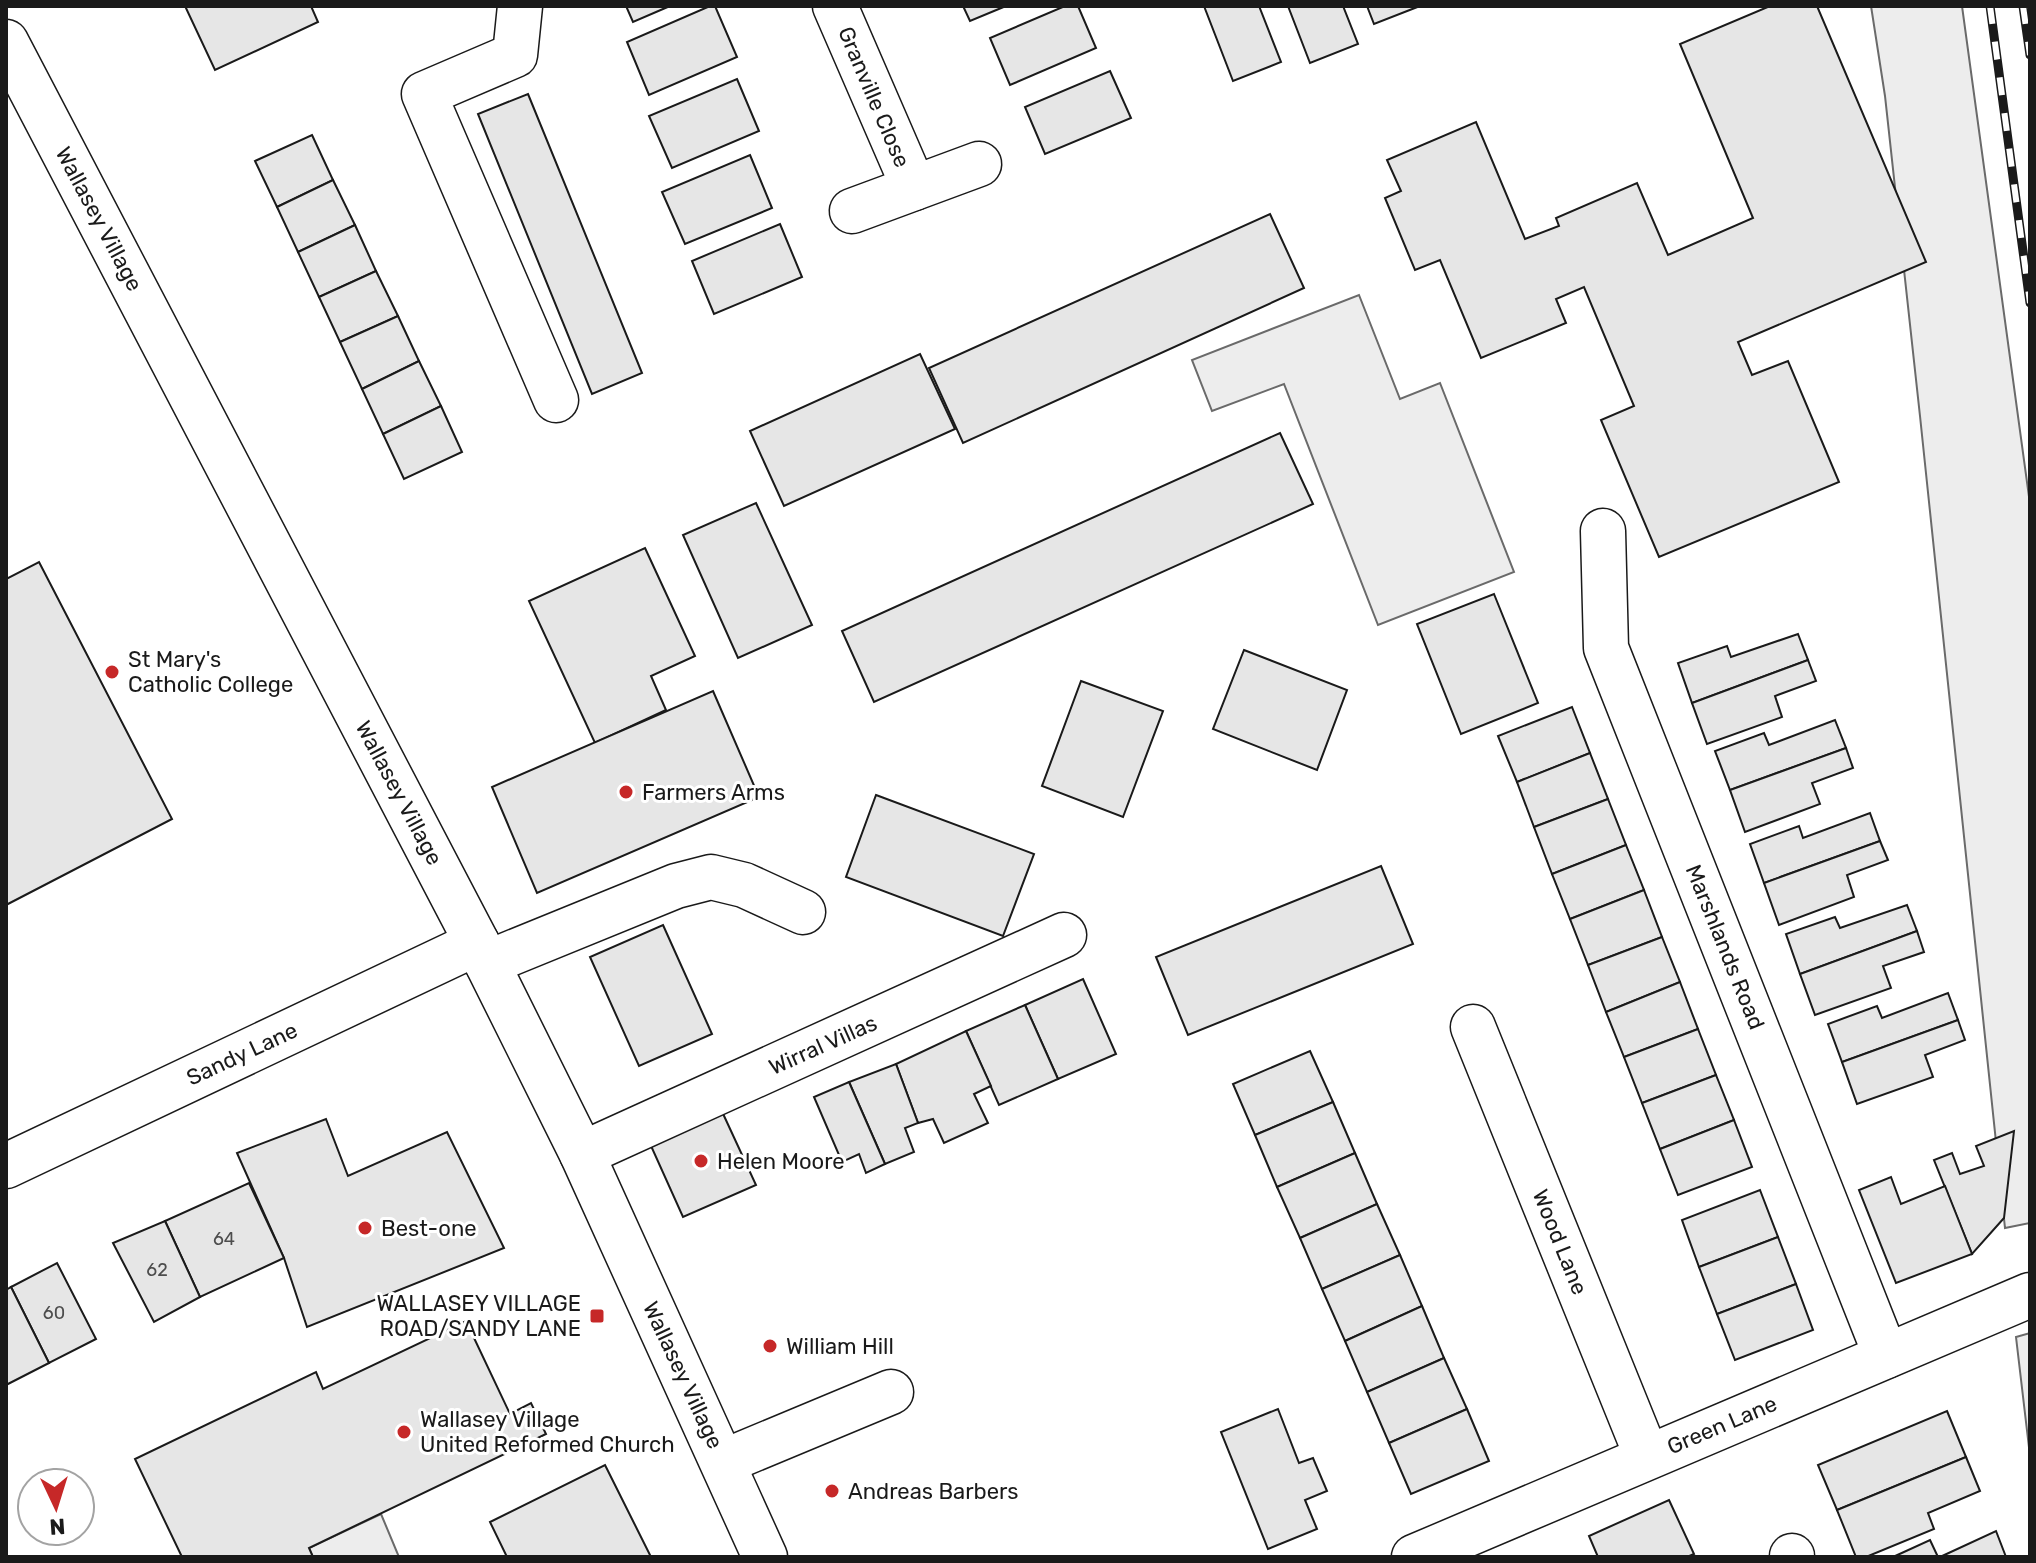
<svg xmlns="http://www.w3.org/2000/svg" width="2036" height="1563" font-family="Rubik,sans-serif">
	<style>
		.built { fill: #ededed; stroke: #6a6a6a; stroke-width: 2 }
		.building { fill: #e6e6e6; stroke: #1a1a1a; stroke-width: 2 }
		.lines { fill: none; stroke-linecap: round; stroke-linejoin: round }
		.minor-casing { stroke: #1a1a1a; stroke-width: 47 }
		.tertiary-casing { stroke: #1a1a1a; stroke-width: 47 }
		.secondary-casing { stroke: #1a1a1a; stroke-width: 47 }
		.minor { stroke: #fff; stroke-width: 44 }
		.tertiary { stroke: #fff; stroke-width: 44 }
		.secondary { stroke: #fff; stroke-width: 44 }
		.rail-casing { stroke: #1a1a1a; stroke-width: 9 }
		.rail { stroke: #fff; stroke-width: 6; stroke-dasharray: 18; stroke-linecap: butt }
		.poi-dot { fill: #c62828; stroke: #fff; stroke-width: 3 }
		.labels { text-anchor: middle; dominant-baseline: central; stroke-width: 6; stroke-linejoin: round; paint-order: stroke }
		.number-label { font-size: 18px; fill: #4d4d4d }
		.street-label { font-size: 22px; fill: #1a1a1a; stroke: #fff }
		.poi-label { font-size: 22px; fill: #1a1a1a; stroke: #fff; text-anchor: start }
	</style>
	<rect width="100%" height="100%" fill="#fff"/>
	<g class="built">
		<path d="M 1871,6 L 1962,6 L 2030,504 L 2030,1223 L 2005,1228 L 1920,416 L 1885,96 Z"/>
		<path d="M 1359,295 L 1400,399 L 1440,383 L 1514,572 L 1378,625 L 1284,384 L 1212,411 L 1192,360 Z"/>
		<path d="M 2030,1333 L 2030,1456 L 2016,1337 Z"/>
		<path d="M 381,1514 L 399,1557 L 313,1557 L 309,1548 Z"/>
	</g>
	<g class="building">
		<path d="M 185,6 L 311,6 L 318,22 L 215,70 Z"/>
		<path d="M 626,6 L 670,6 L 633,22 Z"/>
		<path d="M 710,6 L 715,6 L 737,57 L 649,95 L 627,42 Z"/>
		<path d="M 963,6 L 1006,6 L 970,21 Z"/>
		<path d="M 1065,6 L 1078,6 L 1096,48 L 1010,85 L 990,38 Z"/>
		<path d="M 1204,6 L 1259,6 L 1281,62 L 1233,81 Z"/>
		<path d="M 1288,6 L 1343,6 L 1358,44 L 1310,63 Z"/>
		<path d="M 1367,6 L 1420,6 L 1374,24 Z"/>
		<path d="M 1770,6 L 1817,6 L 1926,262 L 1738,342 L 1752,375 L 1788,361 L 1839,482 L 1659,557 L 1601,420 L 1634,406 L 1584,287 L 1556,299 L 1566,323 L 1481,358 L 1440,260 L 1415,270 L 1385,198 L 1401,191 L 1387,160 L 1476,122 L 1525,239 L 1559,226 L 1556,218 L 1637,183 L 1668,255 L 1753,218 L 1680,44 Z"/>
		<path d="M 1110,71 L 1131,118 L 1045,154 L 1025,107 Z"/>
		<path d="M 737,79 L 759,131 L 672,168 L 649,116 Z"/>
		<path d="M 528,94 L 642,373 L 592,394 L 478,114 Z"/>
		<path d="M 312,135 L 333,180 L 277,207 L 255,161 Z"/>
		<path d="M 750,155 L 772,208 L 685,244 L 662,192 Z"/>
		<path d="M 333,180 L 355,225 L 298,252 L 277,207 Z"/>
		<path d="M 1270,214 L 1304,288 L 963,443 L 929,368 Z"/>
		<path d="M 780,224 L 802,277 L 714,314 L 692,261 Z"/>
		<path d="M 355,225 L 376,271 L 319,297 L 298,252 Z"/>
		<path d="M 376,271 L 398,316 L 340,342 L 319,297 Z"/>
		<path d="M 398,316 L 419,361 L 362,389 L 340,342 Z"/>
		<path d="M 920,354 L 955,429 L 784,506 L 750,431 Z"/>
		<path d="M 419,361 L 441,406 L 383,434 L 362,389 Z"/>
		<path d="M 441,406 L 462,452 L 404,479 L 383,434 Z"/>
		<path d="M 1280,433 L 1313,504 L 874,702 L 842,631 Z"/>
		<path d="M 756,503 L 812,625 L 738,658 L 683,535 Z"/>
		<path d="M 645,548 L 695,656 L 651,676 L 666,710 L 595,743 L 529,601 Z"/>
		<path d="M 39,562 L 172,819 L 6,905 L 6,579 Z"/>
		<path d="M 1494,594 L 1538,703 L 1461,734 L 1417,624 Z"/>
		<path d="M 1798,634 L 1808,660 L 1692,703 L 1678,663 L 1727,646 L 1731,657 Z"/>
		<path d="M 1244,650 L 1347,690 L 1317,770 L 1213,729 Z"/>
		<path d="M 1808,660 L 1816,681 L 1775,696 L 1782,717 L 1707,744 L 1692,703 Z"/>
		<path d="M 1081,681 L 1163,711 L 1123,817 L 1042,786 Z"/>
		<path d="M 713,691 L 759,797 L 537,893 L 492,787 Z"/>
		<path d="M 1572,707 L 1590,753 L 1517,782 L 1498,736 Z"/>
		<path d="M 1835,720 L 1846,748 L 1730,790 L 1715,751 L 1764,733 L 1769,745 Z"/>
		<path d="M 1846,748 L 1853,768 L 1812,783 L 1820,804 L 1745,832 L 1730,790 Z"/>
		<path d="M 1590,753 L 1608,799 L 1534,827 L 1517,782 Z"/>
		<path d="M 876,795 L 1034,854 L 1003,936 L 846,877 Z"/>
		<path d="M 1608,799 L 1626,845 L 1552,874 L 1534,827 Z"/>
		<path d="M 1870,813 L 1880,841 L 1764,883 L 1750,844 L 1799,826 L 1803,838 Z"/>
		<path d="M 1880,841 L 1888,860 L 1847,875 L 1854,897 L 1779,925 L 1764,883 Z"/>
		<path d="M 1626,845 L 1644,890 L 1570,919 L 1552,874 Z"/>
		<path d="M 1381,866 L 1413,944 L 1188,1035 L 1156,957 Z"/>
		<path d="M 1644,890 L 1662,937 L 1588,965 L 1570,919 Z"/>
		<path d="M 1907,905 L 1917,931 L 1800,974 L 1786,934 L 1835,917 L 1840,928 Z"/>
		<path d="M 663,925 L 712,1034 L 639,1066 L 590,957 Z"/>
		<path d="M 1917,931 L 1924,952 L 1883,966 L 1891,988 L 1815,1015 L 1800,974 Z"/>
		<path d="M 1662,937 L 1680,982 L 1606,1012 L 1588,965 Z"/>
		<path d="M 1083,979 L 1116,1054 L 1058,1079 L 1025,1005 Z"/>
		<path d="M 1680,982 L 1698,1029 L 1624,1057 L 1606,1012 Z"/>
		<path d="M 1948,993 L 1958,1020 L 1842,1062 L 1828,1024 L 1877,1006 L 1882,1018 Z"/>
		<path d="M 1025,1005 L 1058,1079 L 999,1105 L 966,1031 Z"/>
		<path d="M 1958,1020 L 1965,1040 L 1925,1055 L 1933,1077 L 1857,1104 L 1842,1062 Z"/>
		<path d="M 1698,1029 L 1716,1075 L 1642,1103 L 1624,1057 Z"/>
		<path d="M 966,1031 L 991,1086 L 974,1094 L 988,1123 L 944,1143 L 933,1119 L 918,1123 L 896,1064 Z"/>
		<path d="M 1310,1051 L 1333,1102 L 1255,1135 L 1233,1084 Z"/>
		<path d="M 896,1064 L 918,1123 L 905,1128 L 914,1152 L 885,1164 L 849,1082 Z"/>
		<path d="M 1716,1075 L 1734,1120 L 1660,1149 L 1642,1103 Z"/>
		<path d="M 849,1082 L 885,1164 L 866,1173 L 859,1154 L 842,1162 L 814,1097 Z"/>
		<path d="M 1333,1102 L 1355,1153 L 1277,1187 L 1255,1135 Z"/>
		<path d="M 719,1105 L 756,1185 L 683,1217 L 647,1137 Z"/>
		<path d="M 326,1119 L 348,1176 L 447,1132 L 504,1248 L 307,1327 L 284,1258 L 237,1153 Z"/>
		<path d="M 1734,1120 L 1752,1167 L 1678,1195 L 1660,1149 Z"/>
		<path d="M 2014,1131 L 2004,1218 L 1972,1254 L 1934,1160 L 1952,1153 L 1960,1174 L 1984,1166 L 1976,1146 Z"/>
		<path d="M 1355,1153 L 1377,1204 L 1300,1238 L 1277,1187 Z"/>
		<path d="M 1891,1177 L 1901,1204 L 1945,1186 L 1972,1254 L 1896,1283 L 1859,1190 Z"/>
		<path d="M 249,1183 L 284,1258 L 200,1297 L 165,1221 Z"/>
		<path d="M 1760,1190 L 1778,1237 L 1699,1267 L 1682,1220 Z"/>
		<path d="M 1377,1204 L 1400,1255 L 1322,1289 L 1300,1238 Z"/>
		<path d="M 165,1221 L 200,1297 L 154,1322 L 113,1243 Z"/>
		<path d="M 1778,1237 L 1796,1284 L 1717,1314 L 1699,1267 Z"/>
		<path d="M 1400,1255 L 1422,1306 L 1345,1341 L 1322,1289 Z"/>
		<path d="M 57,1263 L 96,1339 L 49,1363 L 11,1287 Z"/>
		<path d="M 1796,1284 L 1813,1330 L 1735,1360 L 1717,1314 Z"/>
		<path d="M 11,1287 L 49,1363 L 6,1385 L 6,1290 Z"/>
		<path d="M 1422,1306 L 1444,1358 L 1367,1392 L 1345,1341 Z"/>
		<path d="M 466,1321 L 510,1414 L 531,1403 L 546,1434 L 309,1548 L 313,1557 L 182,1557 L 135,1459 L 316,1372 L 323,1389 Z"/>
		<path d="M 1444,1358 L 1467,1409 L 1389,1443 L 1367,1392 Z"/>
		<path d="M 1278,1409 L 1299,1463 L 1313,1458 L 1327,1491 L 1305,1500 L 1317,1529 L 1268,1549 L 1221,1432 Z"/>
		<path d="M 1467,1409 L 1489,1461 L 1411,1494 L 1389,1443 Z"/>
		<path d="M 1947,1411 L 1966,1457 L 1837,1510 L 1818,1465 Z"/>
		<path d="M 1966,1457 L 1980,1491 L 1928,1513 L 1934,1529 L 1866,1557 L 1856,1557 L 1837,1510 Z"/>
		<path d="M 605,1465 L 651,1557 L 507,1557 L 490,1522 Z"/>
		<path d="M 1669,1500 L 1694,1554 L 1687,1557 L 1598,1557 L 1589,1536 Z"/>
		<path d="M 1996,1531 L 2006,1557 L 1940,1557 Z"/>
		<path d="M 1930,1540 L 1938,1557 L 1893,1557 Z"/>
	</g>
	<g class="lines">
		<defs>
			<g id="minor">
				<path d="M 520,6 L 515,55 L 424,94 L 556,400"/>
				<path d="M 835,6 L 914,188"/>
				<path d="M 852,211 L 979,164"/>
				<path d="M 1603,531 L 1606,648 L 1886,1356"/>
				<path d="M 487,963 L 676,886 L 711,877 L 744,885 L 803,912"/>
				<path d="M 1473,1027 L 1647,1457"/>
				<path d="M 582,1154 L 1064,935"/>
				<path d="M 723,1462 L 891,1392"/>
				<path d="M 1792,1556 L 1792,1557"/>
			</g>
			<g id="tertiary">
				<path d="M 6,1166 L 477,943"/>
				<path d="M 1414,1557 L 2030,1295"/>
			</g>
			<path id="secondary" d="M 6,42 L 477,943 L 582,1154 L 765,1557"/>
		</defs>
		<use href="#minor" class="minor-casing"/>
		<use href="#tertiary" class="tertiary-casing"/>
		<use href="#secondary" class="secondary-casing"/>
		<use href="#minor" class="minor"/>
		<use href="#tertiary" class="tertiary"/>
		<use href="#secondary" class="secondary"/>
		<defs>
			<g id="rail">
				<path d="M 1990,6 L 2030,303"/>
				<path d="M 2023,6 L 2030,55"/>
			</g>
		</defs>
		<use href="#rail" class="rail-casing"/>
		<use href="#rail" class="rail"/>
	</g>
	<g class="poi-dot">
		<circle cx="112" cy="672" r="8"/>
		<circle cx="626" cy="792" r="8"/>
		<circle cx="701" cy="1161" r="8"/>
		<circle cx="365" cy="1228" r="8"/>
		<rect x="589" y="1308" width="16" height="16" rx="4"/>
		<circle cx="770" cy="1346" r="8"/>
		<circle cx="404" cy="1432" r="8"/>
		<circle cx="832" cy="1491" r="8"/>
	</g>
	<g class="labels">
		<g class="number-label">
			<text x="224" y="1239">64</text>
			<text x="157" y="1270">62</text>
			<text x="54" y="1313">60</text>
		</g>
		<g class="street-label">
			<text transform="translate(874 97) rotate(67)">Granville Close</text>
			<text transform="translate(99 219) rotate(62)">Wallasey Village</text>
			<text transform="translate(399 793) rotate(62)">Wallasey Village</text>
			<text transform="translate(1725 947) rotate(68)">Marshlands Road</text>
			<text transform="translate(823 1045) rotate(-24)">Wirral Villas</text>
			<text transform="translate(242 1054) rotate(-25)">Sandy Lane</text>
			<text transform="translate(1560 1242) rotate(68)">Wood Lane</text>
			<text transform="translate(683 1375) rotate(65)">Wallasey Village</text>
			<text transform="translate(1722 1425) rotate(-23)">Green Lane</text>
		</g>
		<g class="poi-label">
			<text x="128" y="659">St Mary's<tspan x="128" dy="25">Catholic College</tspan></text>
			<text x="642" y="792">Farmers Arms</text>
			<text x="717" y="1161">Helen Moore</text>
			<text x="381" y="1228">Best-one</text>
			<text x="581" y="1303" text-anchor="end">WALLASEY VILLAGE<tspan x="581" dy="25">ROAD/SANDY LANE</tspan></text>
			<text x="786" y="1346">William Hill</text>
			<text x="420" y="1419">Wallasey Village<tspan x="420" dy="25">United Reformed Church</tspan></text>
			<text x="848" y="1491">Andreas Barbers</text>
		</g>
	</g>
	<rect width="2036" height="1563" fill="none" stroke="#1a1a1a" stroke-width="16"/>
	<g transform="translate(56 1507) rotate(176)"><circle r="38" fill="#ffffff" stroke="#a3a3a3" stroke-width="2"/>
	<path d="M0-6L14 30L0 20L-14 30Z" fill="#c62828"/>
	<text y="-12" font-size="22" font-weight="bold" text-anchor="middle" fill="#1a1a1a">N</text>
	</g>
</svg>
